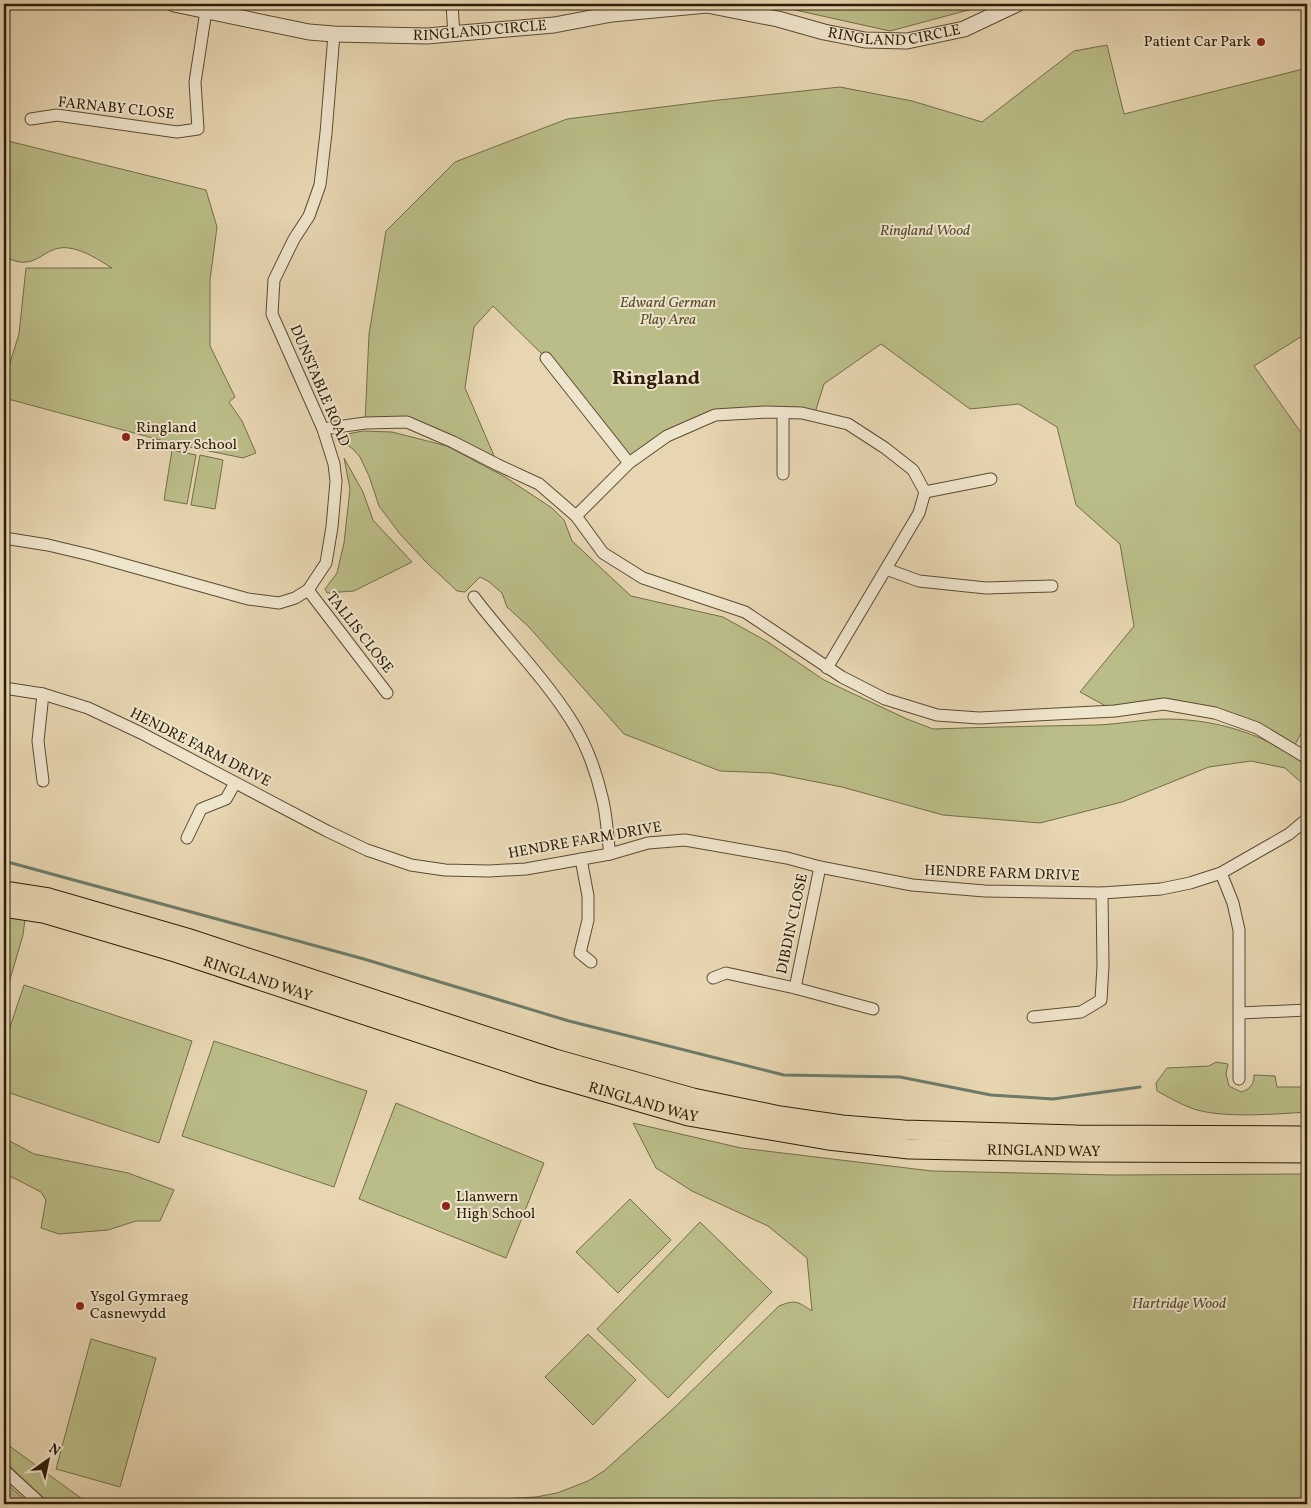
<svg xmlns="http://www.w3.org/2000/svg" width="1311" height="1508" font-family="Vollkorn,serif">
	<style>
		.green { fill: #babd88; stroke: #736e48 }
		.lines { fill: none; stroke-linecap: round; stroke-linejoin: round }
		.stream { stroke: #6c7b69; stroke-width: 3 }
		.minor-casing { stroke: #5b4c32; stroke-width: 13 }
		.tertiary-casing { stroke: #5b4c32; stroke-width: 17 }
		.primary-casing { stroke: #2c1e08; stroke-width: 21 }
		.minor { stroke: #efe4cc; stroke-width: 11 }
		.tertiary { stroke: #efe4cc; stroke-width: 15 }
		.primary { stroke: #e7d6b1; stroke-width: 19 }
		.poi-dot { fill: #8f2418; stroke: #efe4cc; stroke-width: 2 }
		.labels { text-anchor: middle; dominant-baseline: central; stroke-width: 4; stroke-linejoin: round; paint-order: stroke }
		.street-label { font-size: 15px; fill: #2c1e08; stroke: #efe4cc }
		.poi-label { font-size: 15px; fill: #2c1e08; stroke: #efe4cc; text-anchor: start }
		.park-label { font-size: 15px; font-style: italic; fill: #574e2e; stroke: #efe4cc }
		.district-label { font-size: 20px; font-weight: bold; fill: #2c1e08; stroke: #efe4cc }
	</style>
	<rect width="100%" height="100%" fill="#e7d6b1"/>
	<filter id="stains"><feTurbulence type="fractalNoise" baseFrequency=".004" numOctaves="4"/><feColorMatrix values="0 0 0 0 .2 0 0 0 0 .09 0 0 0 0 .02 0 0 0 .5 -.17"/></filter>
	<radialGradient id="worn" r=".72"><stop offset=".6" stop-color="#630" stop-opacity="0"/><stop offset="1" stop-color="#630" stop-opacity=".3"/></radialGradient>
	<g class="green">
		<path d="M 768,4 L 991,4 L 890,31 Z"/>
		<path d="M 1107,45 L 1124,114 L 1307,68 L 1307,333 L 1254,366 L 1307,441 L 1307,721 L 1293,749 L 1257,728 L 1165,704 L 1115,711 L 1080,692 L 1134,626 L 1120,544 L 1076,505 L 1057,427 L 1019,404 L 970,409 L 881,344 L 824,384 L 814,416 L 715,415 L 629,463 L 546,358 L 493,306 L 474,327 L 465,388 L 498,465 L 407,422 L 365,423 L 369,334 L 386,231 L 455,162 L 567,119 L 710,101 L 840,87 L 912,101 L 982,122 L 1074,51 Z"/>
		<path d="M 4,140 L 206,190 L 217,227 L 210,280 L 210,346 L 235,397 L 229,402 L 242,421 L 256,453 L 243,458 L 175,444 L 8,399 L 5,379 L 19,334 L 26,268 L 112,268 C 99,260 84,250 69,248 C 42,244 37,275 4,256 Z"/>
		<path d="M 363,431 L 392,432 L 447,446 L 505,477 L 552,508 L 564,520 L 572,541 L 631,596 L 723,617 L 768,642 L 824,680 L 907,719 L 933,729 C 987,727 1042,726 1097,725 C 1121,724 1145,719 1169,719 C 1220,720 1267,735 1307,766 L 1307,780 L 1304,785 L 1285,768 L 1251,761 L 1209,767 L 1122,802 L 1040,823 L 943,815 L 842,787 L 771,773 L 720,771 L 624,734 L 528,626 L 507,607 L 502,593 L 488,581 L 480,577 L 465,592 L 457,591 L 426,562 L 400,534 L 379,506 L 369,476 L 360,457 L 353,449 L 343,442 L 343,437 L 347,434 Z"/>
		<path d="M 172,450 L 196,455 L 187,504 L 164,500 Z"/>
		<path d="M 200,455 L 223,460 L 215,509 L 191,505 Z"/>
		<path d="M 344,458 L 363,492 L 373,520 L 412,562 L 354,591 L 327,593 L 325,589 L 337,573 L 344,543 L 350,489 Z"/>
		<path d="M 4,917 L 25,919 L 23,935 L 4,1000 Z"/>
		<path d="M 24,985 L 192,1041 L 159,1143 L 4,1091 L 4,1045 Z"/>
		<path d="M 214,1041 L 367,1091 L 334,1187 L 182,1136 Z"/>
		<path d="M 1216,1062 L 1228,1064 L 1226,1074 L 1229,1086 L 1241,1092 C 1250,1089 1254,1085 1254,1075 L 1275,1076 L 1277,1087 L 1307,1087 L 1307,1112 C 1276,1114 1220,1119 1191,1108 C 1180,1104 1168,1097 1157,1091 L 1156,1083 L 1167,1068 L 1209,1066 Z"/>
		<path d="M 396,1103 L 544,1163 L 506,1258 L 359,1199 Z"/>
		<path d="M 633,1123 L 741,1148 L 932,1171 L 1113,1175 L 1307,1174 L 1307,1504 L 499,1504 L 500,1499 L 536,1497 L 557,1493 L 588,1481 L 604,1471 L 674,1408 L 779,1306 C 796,1299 798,1302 812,1311 L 807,1258 L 768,1226 L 692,1191 L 656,1168 Z"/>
		<path d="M 4,1138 L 34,1154 L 128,1173 L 174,1190 L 160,1221 L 136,1221 L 108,1230 L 59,1234 L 41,1228 L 46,1200 L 41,1192 L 4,1173 Z"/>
		<path d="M 630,1199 L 671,1240 L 618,1293 L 576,1252 Z"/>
		<path d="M 700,1222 L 772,1292 L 668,1398 L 597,1329 Z"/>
		<path d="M 588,1334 L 636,1380 L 593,1425 L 545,1377 Z"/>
		<path d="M 91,1339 L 156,1358 L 120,1487 L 56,1469 Z"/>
		<path d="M 4,1442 L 89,1504 L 50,1504 L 4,1461 Z"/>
		<path d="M 4,1481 L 29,1504 L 4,1504 Z"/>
	</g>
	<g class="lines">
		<path class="stream" d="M 4,861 L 364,959 L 569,1021 L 784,1075 L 900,1077 L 991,1095 L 1053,1099 L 1140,1087"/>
		<defs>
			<g id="minor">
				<path d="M 452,4 L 454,35"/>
				<path d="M 31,119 L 57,115 L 177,132 L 198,129 L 195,82 L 206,11"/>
				<path d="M 546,358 L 629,463"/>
				<path d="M 323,429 L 365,423 L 407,422 L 453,442 L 498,465 L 539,484 L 576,516 L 603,553 L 643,578 L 745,612 L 842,677 L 885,699 L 937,715 L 979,718 L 1115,711 L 1164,704 L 1215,713 L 1257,728 L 1307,758"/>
				<path d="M 783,474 L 783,413"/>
				<path d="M 925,492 L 991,479"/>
				<path d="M 576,516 L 629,463 L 667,436 L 715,415 L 766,412 L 802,413 L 848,424 L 885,448 L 913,470 L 925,492 L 919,513 L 827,668"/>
				<path d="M 4,538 L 48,545 L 90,555 L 248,599 L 279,603 L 295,598 L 308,590 L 326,563 L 332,527 L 336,481 L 334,464 L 323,429 L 272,314 L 274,280 L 294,239 L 309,216 L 320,185 L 326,133 L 334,34"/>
				<path d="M 886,569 L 919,581 L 986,588 L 1052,586"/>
				<path d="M 308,590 L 387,693"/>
				<path d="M 474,597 C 505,638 543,676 571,720 C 585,742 596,771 602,797 C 607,815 607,835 610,854"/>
				<path d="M 4,688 L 43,694 L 88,708 L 141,733 L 327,831 L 367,850 L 411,865 L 445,870 L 489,871 L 526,869 L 610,854 L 648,843 L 685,840 L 787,858 L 820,867 L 912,885 L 985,891 L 1102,893 L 1161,889 L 1190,883 L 1221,873 L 1289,834 L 1307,819"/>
				<path d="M 43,694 L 38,741 L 43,781"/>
				<path d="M 187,838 L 201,809 L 226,799 L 235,783"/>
				<path d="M 581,859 L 588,896 L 588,920 L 580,953 L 591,962"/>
				<path d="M 1221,873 L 1233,903 L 1239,930 L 1239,1079"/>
				<path d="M 713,978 L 726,973 L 795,988 L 873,1009"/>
				<path d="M 795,988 L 820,867"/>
				<path d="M 1240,1013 L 1307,1010"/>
				<path d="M 1033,1017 L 1081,1012 L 1101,1000 L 1103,966 L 1102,893"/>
				<path d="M 4,1470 L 41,1504"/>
			</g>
			<g id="tertiary">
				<path id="s1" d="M 174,4 L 309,32 L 334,34 L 427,36 L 554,25 L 612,14 L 707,5 L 778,19 L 824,32 L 865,40 L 907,41 L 964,29 L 1017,4"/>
			</g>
			<g id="primary">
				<path d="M 4,891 L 49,898 L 187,938 L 555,1059 L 693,1098 L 780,1116 L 842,1125 L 904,1130 L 1076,1135 L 1307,1136"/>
				<path id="s2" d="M 4,907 L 43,913 L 178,953 L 543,1074 L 688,1116 L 828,1140 L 909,1149 L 1077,1152 L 1307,1153"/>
			</g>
		</defs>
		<use href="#minor" class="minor-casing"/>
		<use href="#tertiary" class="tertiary-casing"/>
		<use href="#primary" class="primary-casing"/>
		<use href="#minor" class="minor"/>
		<use href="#tertiary" class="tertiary"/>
		<use href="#primary" class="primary"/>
	</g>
	<g class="poi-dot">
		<circle cx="1261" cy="42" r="5"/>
		<circle cx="126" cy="437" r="5"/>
		<circle cx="446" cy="1206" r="5"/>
		<circle cx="80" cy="1306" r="5"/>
	</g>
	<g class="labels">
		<g class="street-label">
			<text stroke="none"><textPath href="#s1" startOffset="729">RINGLAND CIRCLE</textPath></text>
			<text stroke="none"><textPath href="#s1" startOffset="309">RINGLAND CIRCLE</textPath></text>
			<text transform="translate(116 109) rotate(6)">FARNABY CLOSE</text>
			<text transform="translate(319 386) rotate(67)">DUNSTABLE ROAD</text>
			<text transform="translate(359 633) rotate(52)">TALLIS CLOSE</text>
			<text transform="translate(200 748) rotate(27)">HENDRE FARM DRIVE</text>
			<text transform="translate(585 841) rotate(-10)">HENDRE FARM DRIVE</text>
			<text transform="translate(1002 874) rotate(2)">HENDRE FARM DRIVE</text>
			<text transform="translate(793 924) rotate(-78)">DIBDIN CLOSE</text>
			<text stroke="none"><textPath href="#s2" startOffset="264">RINGLAND WAY</textPath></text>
			<text stroke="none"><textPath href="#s2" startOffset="669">RINGLAND WAY</textPath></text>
			<text stroke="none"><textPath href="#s2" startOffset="1074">RINGLAND WAY</textPath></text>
		</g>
		<g class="poi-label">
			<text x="1251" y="42" text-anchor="end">Patient Car Park</text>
			<text x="136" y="428">Ringland<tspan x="136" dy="17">Primary School</tspan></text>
			<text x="456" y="1197">Llanwern<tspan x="456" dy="17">High School</tspan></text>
			<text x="90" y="1297">Ysgol Gymraeg<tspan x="90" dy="17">Casnewydd</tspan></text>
		</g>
		<g class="park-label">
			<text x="925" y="231">Ringland Wood</text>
			<text x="668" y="303">Edward German<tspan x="668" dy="17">Play Area</tspan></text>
			<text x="1179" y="1304">Hartridge Wood</text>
		</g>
		<g class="district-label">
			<text x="656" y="379">Ringland</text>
		</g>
	</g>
	<rect width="1311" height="1508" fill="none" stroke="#e7d6b1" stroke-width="20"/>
	<rect x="5" y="5" width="1301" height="1498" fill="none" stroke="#2c1e08" stroke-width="2.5"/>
	<rect x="10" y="10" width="1291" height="1488" fill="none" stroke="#2c1e08"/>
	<g transform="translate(48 1460) rotate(33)" stroke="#efe4cc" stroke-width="4" paint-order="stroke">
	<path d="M0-4L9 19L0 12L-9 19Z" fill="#2c1e08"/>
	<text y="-8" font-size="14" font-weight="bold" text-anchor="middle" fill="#2c1e08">N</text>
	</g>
	<rect width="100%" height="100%" filter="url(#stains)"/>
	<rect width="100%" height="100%" fill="url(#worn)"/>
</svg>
